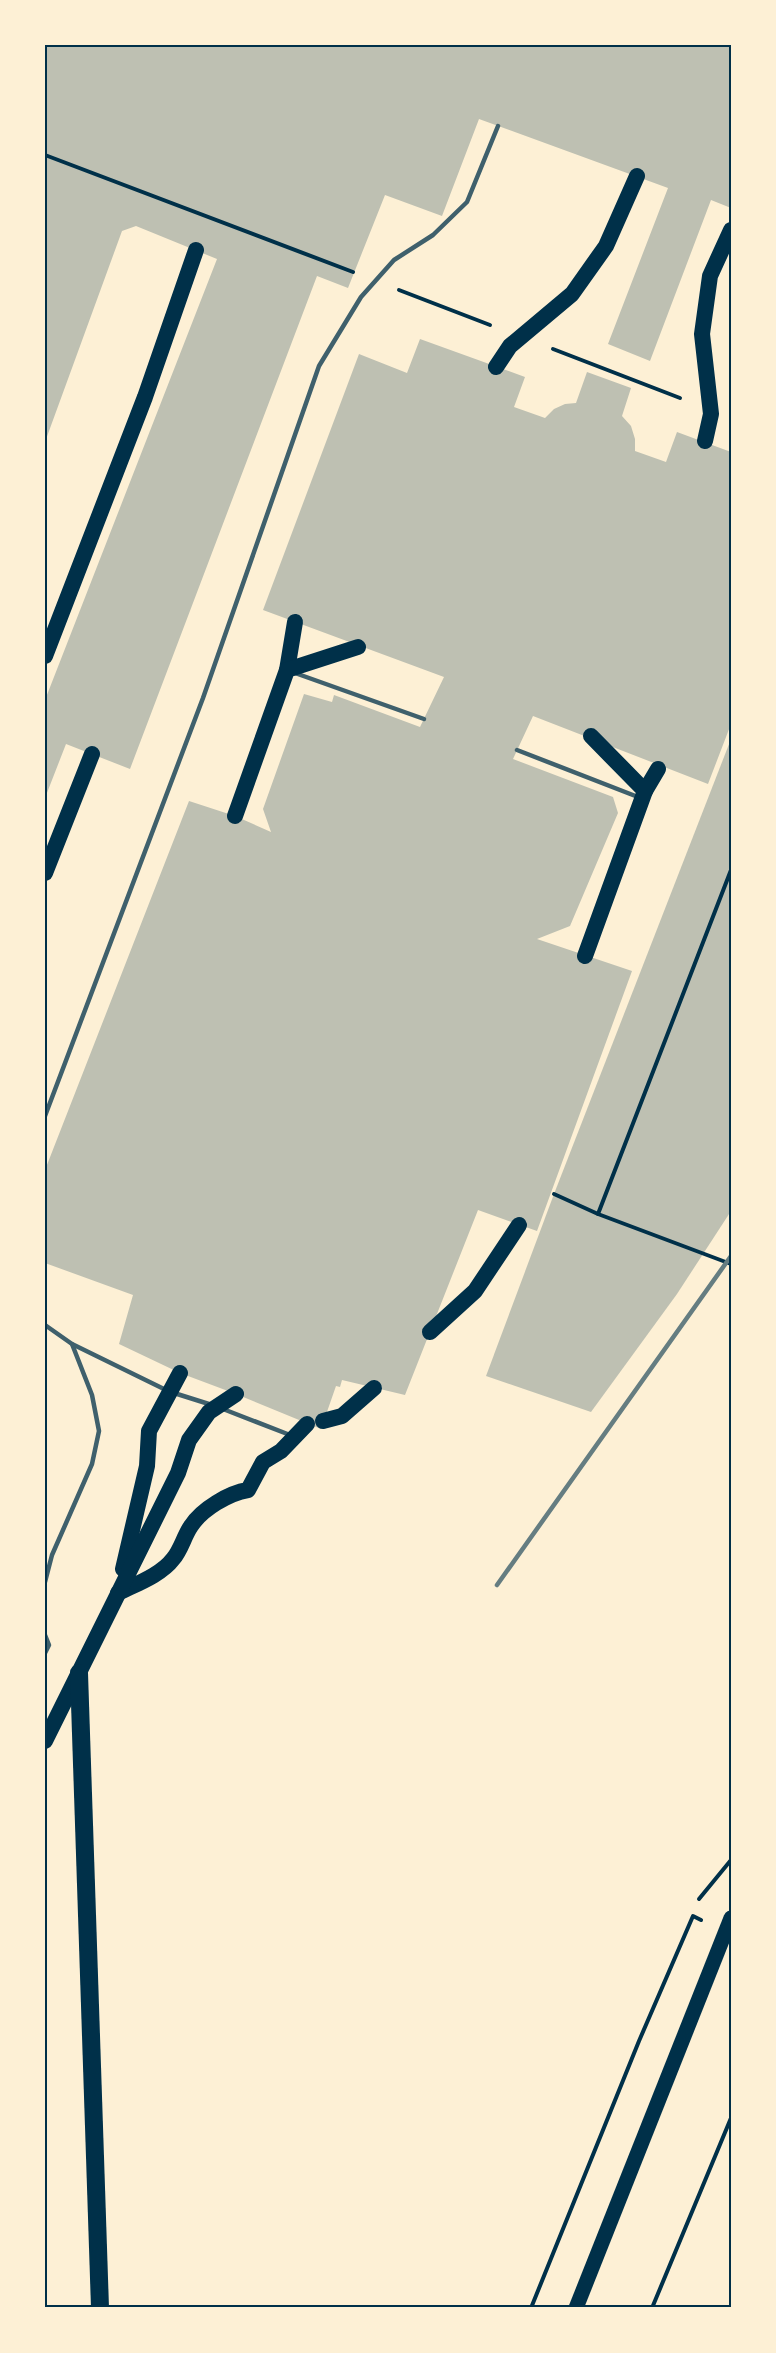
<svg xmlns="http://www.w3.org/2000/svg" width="776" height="2353" font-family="'Sofia Sans Condensed',sans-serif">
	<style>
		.building { fill: #bec0b2 }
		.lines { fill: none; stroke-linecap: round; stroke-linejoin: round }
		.path { stroke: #003049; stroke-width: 4 }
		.service { stroke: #3f606c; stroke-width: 4.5 }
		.primary { stroke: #003049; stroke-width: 15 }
		.trunk { stroke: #003049; stroke-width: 16 }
		.motorway { stroke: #003049; stroke-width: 18 }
		.rail { stroke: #657d81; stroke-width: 4.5 }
		.neatline { fill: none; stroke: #003049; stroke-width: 2 }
	</style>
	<rect width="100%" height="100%" fill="#fdf0d5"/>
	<g class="building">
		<path d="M 45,45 L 731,45 L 731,208 L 711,200 L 650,361 L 608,344 L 668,188 L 479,119 L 442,216 L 385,195 L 348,288 L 317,276 L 130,769 L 66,744 L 45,798 L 45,700 L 217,259 L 136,226 L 122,231 L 45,442 Z"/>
		<path d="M 420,339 L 525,377 L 514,407 L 545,418 L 554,409 L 565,404 L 576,403 L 587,372 L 631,388 L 622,416 L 631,426 L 635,439 L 635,451 L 666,462 L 677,432 L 731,452 L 731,724 L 708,784 L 533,716 L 513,759 L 613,797 L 618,813 L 570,926 L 537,939 L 632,971 L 537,1231 L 478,1210 L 405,1395 L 342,1380 L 340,1387 L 336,1386 L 321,1429 L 236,1394 L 180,1373 L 119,1344 L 133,1295 L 45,1263 L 45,1170 L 189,801 L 235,816 L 271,832 L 263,809 L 304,694 L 332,702 L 334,695 L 420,727 L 444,677 L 263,610 L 359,354 L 407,373 Z"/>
		<path d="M 731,739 L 731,1211 L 677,1294 L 591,1412 L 486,1376 L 554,1194 Z"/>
	</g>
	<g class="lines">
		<g class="path">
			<path d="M 45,155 L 353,272"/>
			<path d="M 399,290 L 490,325"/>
			<path d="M 553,349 L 680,398"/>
			<path d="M 731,870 L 598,1214 L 731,1264"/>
			<path d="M 554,1194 L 598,1214"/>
			<path d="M 699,1899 L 731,1860"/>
			<path d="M 531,2308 L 639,2041 L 693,1916 L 701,1920"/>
			<path d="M 652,2308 L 731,2118"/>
		</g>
		<g class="service">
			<path d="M 295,673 L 424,719"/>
			<path d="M 517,750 L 638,797"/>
			<path d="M 45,1116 L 203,698 L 319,366 L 361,297 L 394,260 L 433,235 L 467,202 L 498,126"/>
			<path d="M 45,1325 L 72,1344 L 92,1395 L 99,1431 L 92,1464 L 52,1555 L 45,1582"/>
			<path d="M 72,1344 L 166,1390"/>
			<path d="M 174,1393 L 212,1405"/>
			<path d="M 223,1409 L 290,1435"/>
			<path d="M 45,1635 L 49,1645 L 45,1653"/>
		</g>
		<path class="primary" d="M 576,2308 L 731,1918"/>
		<g class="trunk">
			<path d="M 496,367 L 510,346 L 572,294 L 606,246 L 637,176"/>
			<path d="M 705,441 L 711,414 L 702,334 L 710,276 L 731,230"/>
			<path d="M 45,656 L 145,397 L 196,250"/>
			<path d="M 287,670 L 295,622"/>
			<path d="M 645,791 L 658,769"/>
			<path d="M 235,816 L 287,670 L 358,647"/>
			<path d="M 45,873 L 92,754"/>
			<path d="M 585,956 L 645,791 L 591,736"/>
			<path d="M 430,1332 L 475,1291 L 519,1225"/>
			<path d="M 323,1421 L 342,1416 L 374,1388"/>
			<path d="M 123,1569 L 147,1466 L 149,1431 L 180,1373"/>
			<path d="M 118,1593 C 136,1584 161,1575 173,1559 C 181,1550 184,1536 191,1526 C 202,1509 229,1493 248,1490 L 263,1462 L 281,1451 L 307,1424"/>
			<path d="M 45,1741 L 178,1473 L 189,1440 L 209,1412 L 236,1394"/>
		</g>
		<path class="motorway" d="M 79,1673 L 100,2308"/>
		<path class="rail" d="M 497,1585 L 731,1256"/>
	</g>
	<rect width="776" height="2353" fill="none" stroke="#fdf0d5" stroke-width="93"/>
	<rect x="46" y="46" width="684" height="2260" class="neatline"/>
</svg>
